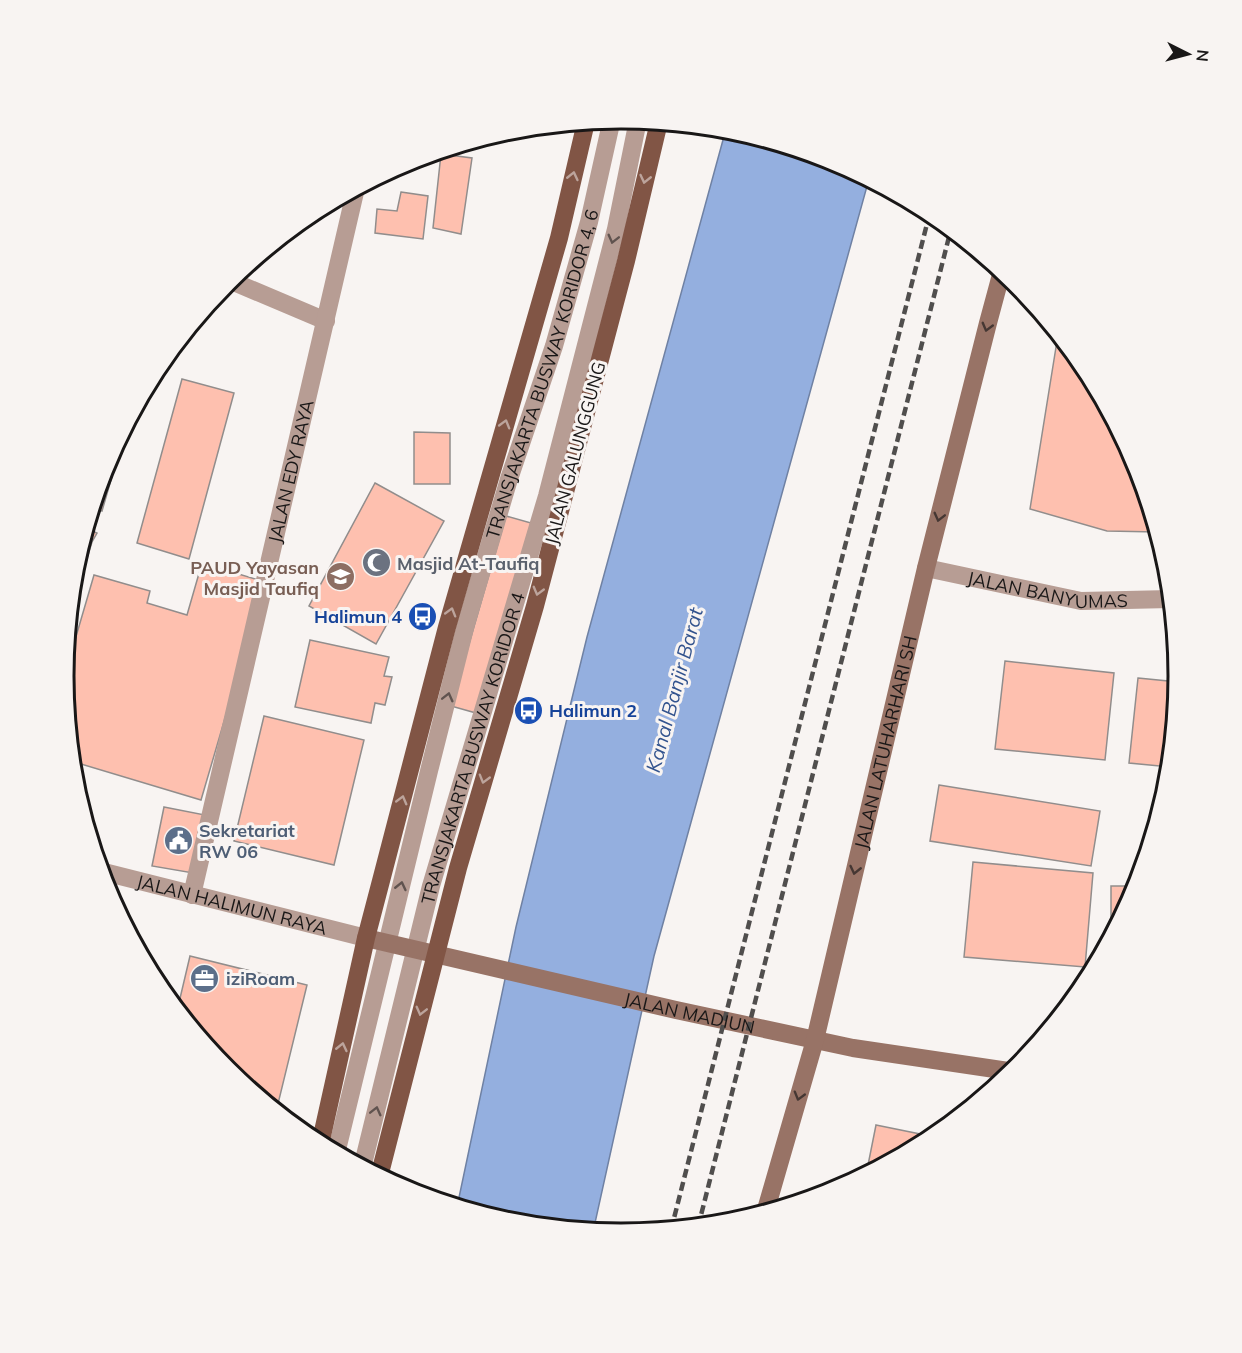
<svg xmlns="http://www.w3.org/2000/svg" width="1242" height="1353" font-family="Mulish,sans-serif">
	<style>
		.water { fill: #94afdf; stroke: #6f81a3; stroke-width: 1.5 }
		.building { fill: #fec0af; stroke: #918d8c; stroke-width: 1.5 }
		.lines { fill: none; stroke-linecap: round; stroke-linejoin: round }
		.lane { stroke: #b79d94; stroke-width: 18 }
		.street { stroke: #b79d94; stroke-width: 18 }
		.secondary { stroke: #987366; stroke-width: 18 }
		.primary { stroke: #815545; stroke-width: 18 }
		.rail { stroke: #504e4d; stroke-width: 4.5; stroke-dasharray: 9 4.5; stroke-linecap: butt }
		.oneway { stroke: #bca49c }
		.oneway2 { stroke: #60534f }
		.oneway3 { stroke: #453733 }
		.labels { text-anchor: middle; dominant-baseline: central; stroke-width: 6; stroke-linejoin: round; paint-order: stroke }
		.street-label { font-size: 18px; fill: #191717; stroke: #f8f4f2 }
		.worship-label { font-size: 18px; font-weight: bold; fill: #5b616d; stroke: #f8f4f2; text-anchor: start }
		.education-label { font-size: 18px; font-weight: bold; fill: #785e54; stroke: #f8f4f2; text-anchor: end }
		.transit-label { font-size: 18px; font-weight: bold; fill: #164399; stroke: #f8f4f2; text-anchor: end }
		.service-label { font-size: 18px; font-weight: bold; fill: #4e5e75; stroke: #f8f4f2; text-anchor: start }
		.water-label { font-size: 20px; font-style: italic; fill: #32538e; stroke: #f8f4f2 }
		.rim { fill: none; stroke: #191717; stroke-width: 3 }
	</style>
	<rect width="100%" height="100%" fill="#f8f4f2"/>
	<path class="water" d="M 726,129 L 835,161 L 869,179 L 654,956 L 593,1232 L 512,1224 L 457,1207 L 516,927 L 587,637 Z"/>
	<g class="building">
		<path d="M 441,154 L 472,158 L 461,234 L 433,228 Z"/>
		<path d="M 401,192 L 428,196 L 423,239 L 375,233 L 377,209 L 397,211 Z"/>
		<path d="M 1057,341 L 1065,342 L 1085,367 L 1137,463 L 1157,532 L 1107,531 L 1030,509 Z"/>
		<path d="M 182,379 L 234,393 L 189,559 L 137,543 Z"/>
		<path d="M 128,421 L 102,511 L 92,508 L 106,463 Z"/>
		<path d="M 414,432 L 450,433 L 450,484 L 414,484 Z"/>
		<path d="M 375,483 L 444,521 L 376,644 L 309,606 Z"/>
		<path d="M 506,516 L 531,523 L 476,713 L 451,706 Z"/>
		<path d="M 86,528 L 97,533 L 92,542 L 69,618 L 74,567 Z"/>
		<path d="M 202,563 L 265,582 L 201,800 L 71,761 L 63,681 L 94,575 L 150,591 L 147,603 L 187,615 Z"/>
		<path d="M 310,640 L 389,657 L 384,676 L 392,677 L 385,705 L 375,703 L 371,723 L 295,707 Z"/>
		<path d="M 1005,661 L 1114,673 L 1105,760 L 995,749 Z"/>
		<path d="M 1138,678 L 1178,682 L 1170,767 L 1129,763 Z"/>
		<path d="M 264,716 L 364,740 L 334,865 L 234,841 Z"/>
		<path d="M 939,785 L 1100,811 L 1091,866 L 930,841 Z"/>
		<path d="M 164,807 L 205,815 L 193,873 L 152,866 Z"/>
		<path d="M 973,862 L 1093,873 L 1085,967 L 964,957 Z"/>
		<path d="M 1111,886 L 1138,886 L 1111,938 Z"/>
		<path d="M 190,956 L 307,985 L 276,1112 L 226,1071 L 177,1011 Z"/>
		<path d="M 876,1125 L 935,1137 L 931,1141 L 866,1175 Z"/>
	</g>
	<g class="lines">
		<g class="lane">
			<path id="s1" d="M 336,1154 L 429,771 L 466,624 L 509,479 L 554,346 L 589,222 L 612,119"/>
			<path id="s2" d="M 362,1168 L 431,886 L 547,496 L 616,229 L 638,120"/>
		</g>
		<g class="street">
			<path d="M 229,280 L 326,321"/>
			<path id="s3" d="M 926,568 L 1081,601 L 1171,599"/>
			<path id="s4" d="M 100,871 L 366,938"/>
			<path id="s5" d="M 192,895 L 356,188"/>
		</g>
		<g class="secondary">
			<path id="s6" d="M 366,938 L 676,1010 L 853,1048 L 1015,1072"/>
			<path id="s7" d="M 765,1213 L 815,1040 L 926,568 L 988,323 L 1002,271"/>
		</g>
		<g class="primary">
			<path d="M 320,1145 L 366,938 L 382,877 L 447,627 L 559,238 L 586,122"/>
			<path d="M 379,1177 L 458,868 L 535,606 L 626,261 L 659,122"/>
		</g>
		<g class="rail">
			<path d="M 698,1227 L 951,229"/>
			<path d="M 671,1230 L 930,212"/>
		</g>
	</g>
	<defs><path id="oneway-chevron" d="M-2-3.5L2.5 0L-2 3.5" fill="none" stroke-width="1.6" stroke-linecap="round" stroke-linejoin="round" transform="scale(1.5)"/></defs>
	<g class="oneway">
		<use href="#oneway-chevron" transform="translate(573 176) rotate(-77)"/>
		<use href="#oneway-chevron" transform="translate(645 179) rotate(103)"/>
		<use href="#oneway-chevron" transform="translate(505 424) rotate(-74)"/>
		<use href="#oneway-chevron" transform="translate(538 591) rotate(105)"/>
		<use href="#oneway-chevron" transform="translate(451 612) rotate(-74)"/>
		<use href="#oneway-chevron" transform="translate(484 779) rotate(106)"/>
		<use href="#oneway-chevron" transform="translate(402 800) rotate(-75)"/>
		<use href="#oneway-chevron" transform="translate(421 1011) rotate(104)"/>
		<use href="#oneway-chevron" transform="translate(342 1047) rotate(-77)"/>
	</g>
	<g class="oneway2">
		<use href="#oneway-chevron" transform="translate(613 239) rotate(104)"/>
		<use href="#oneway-chevron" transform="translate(448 697) rotate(-76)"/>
		<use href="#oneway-chevron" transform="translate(401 886) rotate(-77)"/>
		<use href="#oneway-chevron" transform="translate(376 1111) rotate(-76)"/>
	</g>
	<g class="oneway3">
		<use href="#oneway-chevron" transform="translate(987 327) rotate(105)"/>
		<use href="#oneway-chevron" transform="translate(939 517) rotate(104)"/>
		<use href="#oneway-chevron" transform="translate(855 870) rotate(103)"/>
		<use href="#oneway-chevron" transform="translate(799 1096) rotate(106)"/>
	</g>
	<defs>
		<symbol id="mosque-disc" viewBox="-11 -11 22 22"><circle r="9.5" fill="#6b7280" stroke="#f8f4f2"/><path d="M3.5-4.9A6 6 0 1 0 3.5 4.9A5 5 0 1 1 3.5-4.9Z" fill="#fff"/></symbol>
		<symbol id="school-disc" viewBox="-11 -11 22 22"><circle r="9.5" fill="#8d6e63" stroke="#f8f4f2"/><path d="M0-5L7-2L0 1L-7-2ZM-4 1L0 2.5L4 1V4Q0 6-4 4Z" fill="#fff"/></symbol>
		<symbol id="bus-disc" viewBox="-11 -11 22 22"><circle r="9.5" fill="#1a4fb4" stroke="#f8f4f2"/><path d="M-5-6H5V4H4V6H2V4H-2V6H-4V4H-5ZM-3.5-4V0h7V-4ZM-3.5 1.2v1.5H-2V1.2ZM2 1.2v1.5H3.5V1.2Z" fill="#fff"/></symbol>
		<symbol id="civic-disc" viewBox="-11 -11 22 22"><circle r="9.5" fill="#5c6f8a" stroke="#f8f4f2"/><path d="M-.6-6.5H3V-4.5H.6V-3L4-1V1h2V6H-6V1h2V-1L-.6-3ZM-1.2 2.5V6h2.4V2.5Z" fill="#fff"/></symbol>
		<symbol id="office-disc" viewBox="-11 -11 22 22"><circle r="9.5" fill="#5c6f8a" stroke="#f8f4f2"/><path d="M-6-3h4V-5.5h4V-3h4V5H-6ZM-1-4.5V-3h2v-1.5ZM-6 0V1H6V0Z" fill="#fff"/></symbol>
	</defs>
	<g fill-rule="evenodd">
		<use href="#mosque-disc" x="360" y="546" width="33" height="33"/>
		<use href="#school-disc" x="324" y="560" width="33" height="33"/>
		<use href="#bus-disc" x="406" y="600" width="33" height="33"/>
		<use href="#bus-disc" x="512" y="694" width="33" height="33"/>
		<use href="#civic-disc" x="162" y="824" width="33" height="33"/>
		<use href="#office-disc" x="188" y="962" width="33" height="33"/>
	</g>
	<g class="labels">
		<g class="street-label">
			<text stroke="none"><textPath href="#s1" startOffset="807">TRANSJAKARTA BUSWAY KORIDOR 4, 6</textPath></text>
			<text transform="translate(575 453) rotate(-75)">JALAN GALUNGGUNG</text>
			<text stroke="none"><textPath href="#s5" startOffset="435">JALAN EDY RAYA</textPath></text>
			<text stroke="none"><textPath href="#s3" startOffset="124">JALAN BANYUMAS</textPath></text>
			<text stroke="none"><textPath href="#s7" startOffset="486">JALAN LATUHARHARI SH</textPath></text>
			<text stroke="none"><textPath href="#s2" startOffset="434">TRANSJAKARTA BUSWAY KORIDOR 4</textPath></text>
			<text stroke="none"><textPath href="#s4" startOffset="136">JALAN HALIMUN RAYA</textPath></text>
			<text stroke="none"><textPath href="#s6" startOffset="332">JALAN MADIUN</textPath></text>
		</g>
		<g class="worship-label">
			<text x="397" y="563">Masjid At-Taufiq</text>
		</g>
		<g class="education-label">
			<text x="319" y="567">PAUD Yayasan<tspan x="319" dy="21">Masjid Taufiq</tspan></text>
		</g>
		<g class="transit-label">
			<text x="402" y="616">Halimun 4</text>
			<text x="549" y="710" text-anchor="start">Halimun 2</text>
		</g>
		<g class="service-label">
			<text x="199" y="830">Sekretariat<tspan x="199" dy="21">RW 06</tspan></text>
			<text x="226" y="978">iziRoam</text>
		</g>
		<g class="water-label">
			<text transform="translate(674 690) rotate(-75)">Kanal Banjir Barat</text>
		</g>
	</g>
	<path d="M0 0H1242V1353H0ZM74 676a547 547 0 1 1 1094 0a547 547 0 1 1-1094 0Z" fill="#f8f4f2" fill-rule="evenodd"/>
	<path class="rim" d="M74 676a547 547 0 1 1 1094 0a547 547 0 1 1-1094 0Z"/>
	<g transform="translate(1188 54) rotate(96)" stroke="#f8f4f2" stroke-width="4.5" paint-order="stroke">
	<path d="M0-4.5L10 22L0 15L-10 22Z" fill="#191717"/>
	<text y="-9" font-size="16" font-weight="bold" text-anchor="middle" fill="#191717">N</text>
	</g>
</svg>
